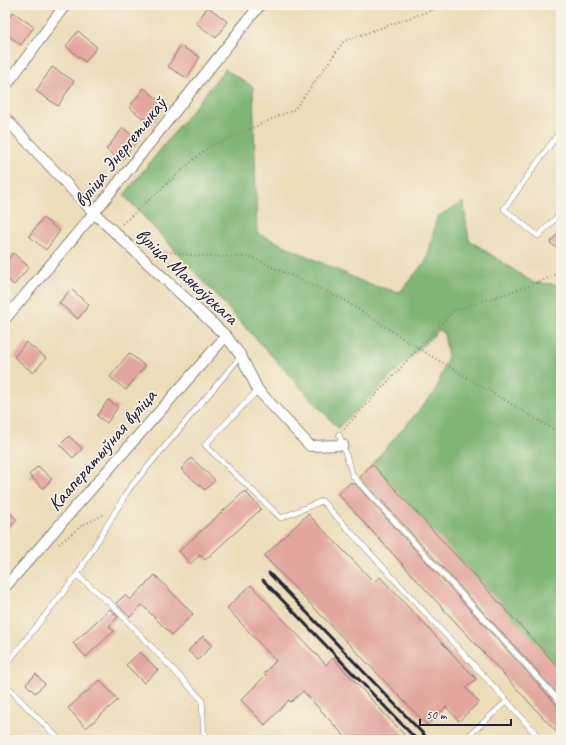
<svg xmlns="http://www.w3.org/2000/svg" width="566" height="745" font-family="Caveat,sans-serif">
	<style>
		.forest { fill: #80b673; stroke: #516c57 }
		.building { fill: #e2a69f }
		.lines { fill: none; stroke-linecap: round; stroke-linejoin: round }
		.service-casing { stroke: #87807a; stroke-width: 6 }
		.minor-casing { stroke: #87807a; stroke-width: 12 }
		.path { stroke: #87807a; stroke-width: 2; stroke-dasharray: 1 3; stroke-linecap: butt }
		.service { stroke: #fff; stroke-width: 5 }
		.minor { stroke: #fff; stroke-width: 10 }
		.rail { stroke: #22223b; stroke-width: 3 }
		.labels { text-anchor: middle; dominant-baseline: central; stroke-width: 3.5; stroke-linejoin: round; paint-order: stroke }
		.street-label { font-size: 20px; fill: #22223b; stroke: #f7f3e8 }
	</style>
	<rect width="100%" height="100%" fill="#f7f3e8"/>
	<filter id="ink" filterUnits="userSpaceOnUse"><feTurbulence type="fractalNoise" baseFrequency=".025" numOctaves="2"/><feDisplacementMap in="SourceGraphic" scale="8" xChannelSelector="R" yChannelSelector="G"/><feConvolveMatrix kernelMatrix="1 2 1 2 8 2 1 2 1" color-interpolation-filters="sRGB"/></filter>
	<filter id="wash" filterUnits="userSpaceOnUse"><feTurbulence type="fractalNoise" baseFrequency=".012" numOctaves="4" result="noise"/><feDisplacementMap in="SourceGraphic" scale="16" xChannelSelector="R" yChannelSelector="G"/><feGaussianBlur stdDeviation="0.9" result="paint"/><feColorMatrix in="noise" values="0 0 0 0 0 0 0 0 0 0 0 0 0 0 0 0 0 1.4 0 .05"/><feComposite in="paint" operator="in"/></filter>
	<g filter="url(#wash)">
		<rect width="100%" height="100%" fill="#ecddb9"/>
		<path class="forest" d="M 225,69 L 253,87 L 257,233 L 370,285 L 400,292 L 427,259 L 437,217 L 463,202 L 469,240 L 532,282 L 561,285 L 561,682 L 365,472 L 435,392 L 448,356 L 444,334 L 439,330 L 338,428 L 124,195 Z"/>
		<g id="blocks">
			<g class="building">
				<path d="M 208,7 L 228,22 L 216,38 L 196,23 Z"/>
				<path d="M 13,12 L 34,27 L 21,45 L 5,33 L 5,23 Z"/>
				<path d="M 78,31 L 97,47 L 85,62 L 66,46 Z"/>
				<path d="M 180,46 L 200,57 L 187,78 L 168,67 Z"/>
				<path d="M 52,67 L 74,81 L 58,106 L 36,91 Z"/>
				<path d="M 144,88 L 166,106 L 151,125 L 129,107 Z"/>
				<path d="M 123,128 L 138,140 L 121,162 L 106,149 Z"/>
				<path d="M 43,218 L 60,231 L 46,250 L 29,236 Z"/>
				<path d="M 561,229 L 561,251 L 550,243 Z"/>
				<path d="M 13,253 L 29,267 L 14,285 L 5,277 L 5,263 Z"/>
				<path d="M 71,289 L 89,305 L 78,319 L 59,303 Z"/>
				<path d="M 26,342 L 46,358 L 33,373 L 14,357 Z"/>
				<path d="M 129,353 L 145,366 L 126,390 L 110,377 Z"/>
				<path d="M 108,400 L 118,407 L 107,423 L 97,416 Z"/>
				<path d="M 69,436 L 82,449 L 73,458 L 60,445 Z"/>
				<path d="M 191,458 L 215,480 L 205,490 L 181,469 Z"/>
				<path d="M 372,464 L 561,670 L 561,697 L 360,477 Z"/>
				<path d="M 38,466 L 52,479 L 43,488 L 29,475 Z"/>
				<path d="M 351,482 L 353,485 L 354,483 L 558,706 L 561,707 L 561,737 L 338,494 Z"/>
				<path d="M 245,491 L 261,509 L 205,560 L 200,555 L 190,564 L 179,551 Z"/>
				<path d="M 5,508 L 17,520 L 5,532 Z"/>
				<path d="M 308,514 L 374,582 L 380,577 L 476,679 L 466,688 L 479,702 L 459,721 L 446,707 L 427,725 L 264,556 Z"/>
				<path d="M 155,575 L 193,614 L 172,635 L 142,605 L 130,617 L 116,603 L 125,595 L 130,600 Z"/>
				<path d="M 251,585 L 326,665 L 333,658 L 409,740 L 348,740 L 303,691 L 291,702 L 289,700 L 265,725 L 241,700 L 266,675 L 264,673 L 276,661 L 227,608 Z"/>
				<path d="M 110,609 L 118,617 L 109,626 L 114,631 L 86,657 L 73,643 Z"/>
				<path d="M 203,636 L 212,645 L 198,660 L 188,651 Z"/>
				<path d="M 140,652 L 158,670 L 144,683 L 126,665 Z"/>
				<path d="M 36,674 L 45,684 L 35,693 L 26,684 Z"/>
				<path d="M 100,680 L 118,700 L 86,728 L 68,708 Z"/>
			</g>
		</g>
	</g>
	<g filter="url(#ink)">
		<use href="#blocks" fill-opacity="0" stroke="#87807a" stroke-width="1"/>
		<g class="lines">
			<defs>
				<g id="service">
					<path d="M 561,130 L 504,209 L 538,236 L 561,213"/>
					<path d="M 258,390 L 205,445 L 281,518 L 322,501 L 507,701 L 541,740"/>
					<path d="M 339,434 L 353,476 L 561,703"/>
					<path d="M 5,666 L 77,575"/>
					<path d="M 5,682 L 15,695 L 60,740"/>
					<path d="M 204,740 L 202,700 L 113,606 L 77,575 L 129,489 L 241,356"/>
					<path d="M 464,740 L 507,701"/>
				</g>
				<g id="minor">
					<path d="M 5,87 L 65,5"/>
					<path d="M 5,118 L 94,213 L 226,336 L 241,356 L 258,390 L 310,446 L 343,445"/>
					<path d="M 5,319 L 94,213 L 260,5"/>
					<path d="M 5,587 L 226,336"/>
				</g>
			</defs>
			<use href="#service" class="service-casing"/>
			<use href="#minor" class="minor-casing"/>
			<g class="path">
				<path d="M 122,224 L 207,148 L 295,109 L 344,41 L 446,5"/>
				<path d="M 144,244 L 161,251 L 198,256 L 251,257 L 344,300 L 418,348 L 561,434"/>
				<path d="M 344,429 L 453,311 L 535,284 L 561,272"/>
				<path d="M 59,544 L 81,526 L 103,515"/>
				<path d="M 5,604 L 8,597"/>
			</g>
			<use href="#service" class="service"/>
			<use href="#minor" class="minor"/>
			<g class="rail">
				<path d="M 269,573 L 429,740"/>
				<path d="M 263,580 L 417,740"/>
			</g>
		</g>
	</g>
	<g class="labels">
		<g class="street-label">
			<text transform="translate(120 152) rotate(-51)">вуліца Энергетыкаў</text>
			<text transform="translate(187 276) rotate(43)">вуліца Маякоўскага</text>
			<text transform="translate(102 450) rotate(-49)">Кааператыўная вуліца</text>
		</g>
	</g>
	<rect width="566" height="745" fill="none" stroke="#f7f3e8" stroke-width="20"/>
	<path d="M420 719v6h91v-6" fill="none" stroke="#22223b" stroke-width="2"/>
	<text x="426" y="719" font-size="12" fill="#22223b" stroke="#f7f3e8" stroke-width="3" paint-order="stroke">50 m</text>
</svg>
